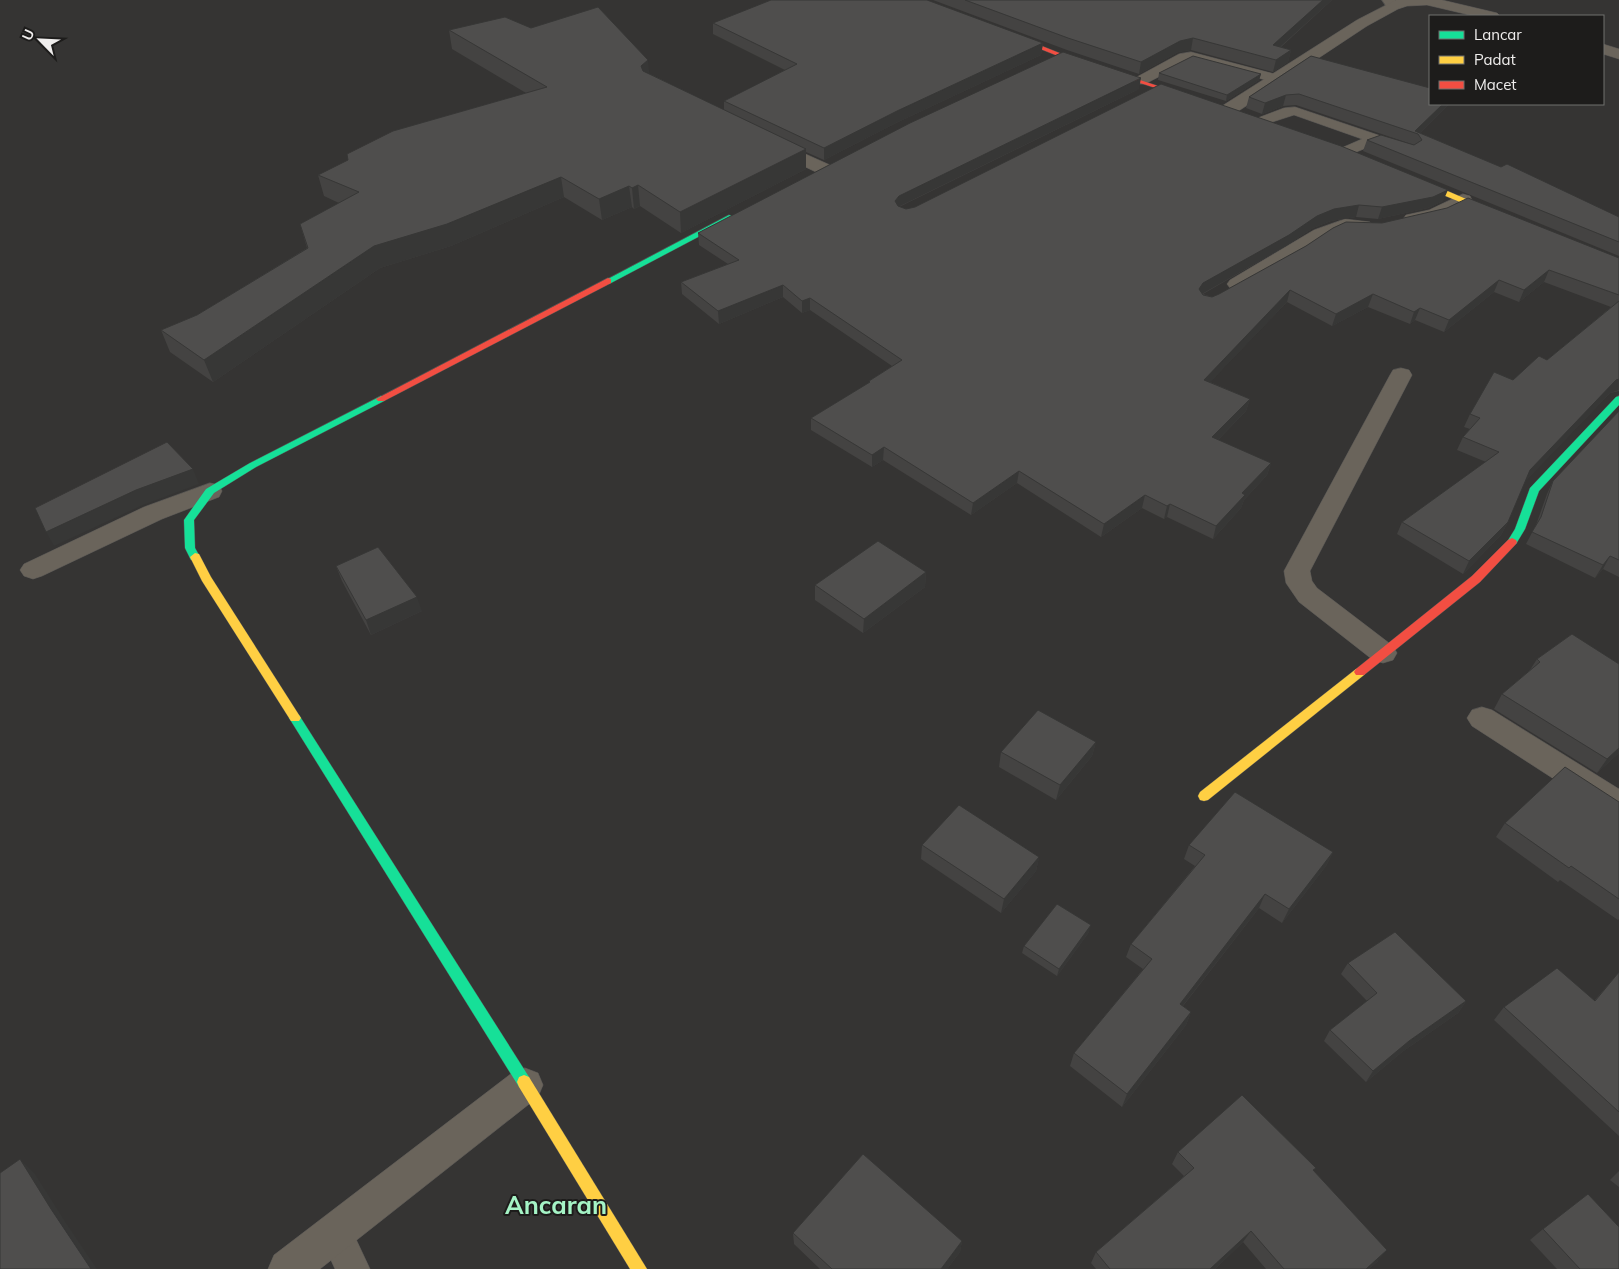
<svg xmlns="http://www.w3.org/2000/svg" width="1619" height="1269" font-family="Mulish,sans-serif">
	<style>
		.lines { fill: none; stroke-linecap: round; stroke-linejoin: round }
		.lane-casing { stroke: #535251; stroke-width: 1 }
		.street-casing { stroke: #535251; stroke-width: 1 }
		.fast-casing { stroke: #535251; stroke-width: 1 }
		.slow-casing { stroke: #535251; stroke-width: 1 }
		.jam-casing { stroke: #535251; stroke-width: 1 }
		.lane { fill: #6a645b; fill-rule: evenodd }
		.street { fill: #6a645b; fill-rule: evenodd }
		.fast { fill: #16e098; fill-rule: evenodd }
		.slow { fill: #ffcf43; fill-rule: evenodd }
		.jam { fill: #f24e42; fill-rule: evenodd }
		.wall { fill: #444342 }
		.shaded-wall { fill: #373736 }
		.building { fill: #4f4e4d; stroke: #373736 }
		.labels { text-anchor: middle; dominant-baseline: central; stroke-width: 4; stroke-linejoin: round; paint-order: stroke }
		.near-quarter-label { font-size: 25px; font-weight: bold; fill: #a5f4c6; stroke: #1d1c1b }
	</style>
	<rect width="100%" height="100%" fill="#353433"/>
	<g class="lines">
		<defs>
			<g id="lane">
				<path d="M 1382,0 L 1395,0 L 1399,6 L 1393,10 L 1388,9 Z"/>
				<path d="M 1191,52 L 1282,76 L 1284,79 L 1282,82 L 1277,83 L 1191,60 L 1145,84 L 1135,84 L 1133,81 L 1135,78 L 1179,54 Z"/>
				<path d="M 1295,107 L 1381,136 L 1384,139 L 1381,142 L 1344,157 L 1339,155 L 1336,152 L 1339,149 L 1362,139 L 1294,115 L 1260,126 L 1255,125 L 1253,122 L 1255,119 L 1284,108 Z"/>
				<path d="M 335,1215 L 347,1220 L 370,1269 L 335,1269 L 318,1232 L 323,1220 Z"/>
			</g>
			<g id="street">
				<path d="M 1396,0 L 1442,0 L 1497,13 L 1500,16 L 1474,16 L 1427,5 L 1407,6 L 1398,9 L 1367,26 L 1234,114 L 1222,114 L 1220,110 L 1222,106 L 1357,20 Z"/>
				<path d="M 1603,44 L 1619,49 L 1619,59 L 1603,54 Z"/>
				<path d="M 774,140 L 830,165 L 833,169 L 830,173 L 824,174 L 818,173 L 768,149 L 765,145 L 768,141 Z"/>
				<path d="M 1463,194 L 1470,196 L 1472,200 L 1470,204 C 1451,213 1427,228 1406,223 L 1403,219 L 1406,215 L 1429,210 Z"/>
				<path d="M 1345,219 L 1370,222 L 1373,226 L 1370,230 L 1347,231 L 1328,238 L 1244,288 L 1237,290 L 1230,288 L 1227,284 L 1230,280 L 1314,230 Z"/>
				<path d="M 1401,368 L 1409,370 L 1412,375 L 1310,571 L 1312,581 L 1317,588 L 1393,646 L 1397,653 L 1393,660 L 1383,663 L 1373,660 L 1299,602 L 1286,583 L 1284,571 L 1390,375 L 1393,370 Z"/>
				<path d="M 210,483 L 219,485 L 222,491 L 219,497 L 162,519 L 42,576 L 33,579 L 24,576 L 20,570 L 24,564 L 144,507 Z"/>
				<path d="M 1482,707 L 1492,710 L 1619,789 L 1619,818 L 1608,814 L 1472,726 L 1467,718 L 1472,710 Z"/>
				<path d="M 525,1068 L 538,1073 L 543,1085 L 538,1097 L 320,1269 L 268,1269 L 274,1255 L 512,1073 Z"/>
			</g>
			<g id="fast">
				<path d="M 729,215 L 736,217 L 611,283 L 608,284 L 604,281 Z"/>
				<path d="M 381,396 L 386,399 L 384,401 L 256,467 L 214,493 L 194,520 L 195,548 L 200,557 L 199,560 L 191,560 L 185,548 L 184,520 L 206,489 L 250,463 Z"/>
				<path d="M 1619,396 L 1619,405 L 1539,491 L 1525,529 L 1516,544 L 1508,544 L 1507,542 L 1515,529 L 1530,488 L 1616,397 Z"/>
				<path d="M 295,713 L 299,715 L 529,1077 L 531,1082 L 529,1087 L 524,1089 L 519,1087 L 291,721 L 289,718 L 291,715 Z"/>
			</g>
			<g id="slow">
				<path d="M 1409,177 L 1415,177 L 1501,214 L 1494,216 L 1409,181 Z"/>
				<path d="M 195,553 L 199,554 L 211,577 L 299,715 L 301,718 L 299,721 L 291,721 L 202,581 L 190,557 Z"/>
				<path d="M 1360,668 L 1364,669 L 1366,672 L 1364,675 L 1208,800 L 1204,801 L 1200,800 L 1198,796 L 1200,792 L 1356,669 Z"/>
				<path d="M 524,1075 L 529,1077 L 647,1269 L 630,1269 L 519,1087 L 517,1082 L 519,1077 Z"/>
			</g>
			<g id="jam">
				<path d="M 1005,33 L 1009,33 L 1062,54 L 1194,98 L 1189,99 L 1058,56 L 1005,35 Z"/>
				<path d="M 608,278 L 611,279 L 611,283 L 384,401 L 378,401 L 376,399 Z"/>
				<path d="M 1512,538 L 1516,540 L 1517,542 L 1516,544 L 1480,582 L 1364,675 L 1356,675 L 1354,672 L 1356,669 L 1472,576 L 1508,540 Z"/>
			</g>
		</defs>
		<use href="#lane" class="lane-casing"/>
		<use href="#street" class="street-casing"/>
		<use href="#fast" class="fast-casing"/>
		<use href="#slow" class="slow-casing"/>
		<use href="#jam" class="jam-casing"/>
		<use href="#lane" class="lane"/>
		<use href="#street" class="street"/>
		<use href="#fast" class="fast"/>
		<use href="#slow" class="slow"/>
		<use href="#jam" class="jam"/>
	</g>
	<g class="wall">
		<path d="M 933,0 L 1332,0 L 1281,47 L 1291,50 L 1288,62 L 1273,72 L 1191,50 L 1178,52 L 1139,74 L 1067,50 Z"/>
		<path d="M 713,23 L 1043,43 L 1041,55 L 896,123 L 824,160 L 806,152 L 806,169 L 681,233 L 640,206 L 634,209 L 632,207 L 602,220 L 564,197 L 451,246 L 380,268 L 213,382 L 170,352 L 161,330 L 197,315 L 307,248 L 300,224 L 339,203 L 324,196 L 318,175 L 526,93 L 452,49 L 449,30 L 531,28 L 650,74 L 724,110 L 724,101 L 785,70 L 713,34 Z"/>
		<path d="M 1311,56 L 1448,105 L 1420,133 L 1619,217 L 1619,256 L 1363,151 L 1367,140 L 1414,145 L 1296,105 L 1283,106 L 1262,114 L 1246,108 L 1249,97 Z"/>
		<path d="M 1159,73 L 1261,74 L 1259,80 L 1226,101 L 1158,80 Z"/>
		<path d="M 1139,89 L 899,207 L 906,209 L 1443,201 L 1428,208 L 1378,219 L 1356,217 L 1331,221 L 1313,228 L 1286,246 L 1203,294 L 1212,297 L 1619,258 L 1619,391 L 1610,393 L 1525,481 L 1508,522 L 1501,535 L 1463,574 L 1397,534 L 1402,522 L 1486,462 L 1457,450 L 1463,437 L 1470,429 L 1464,427 L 1470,414 L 1513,380 L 1547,360 L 1611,307 L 1544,282 L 1519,302 L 1494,292 L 1444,332 L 1415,320 L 1410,324 L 1368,307 L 1332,326 L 1287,302 L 1210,382 L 1250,399 L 1246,411 L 1218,440 L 1271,463 L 1267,475 L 1244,500 L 1241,508 L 1213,539 L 1167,517 L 1164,519 L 1142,508 L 1101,537 L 1017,483 L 971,515 L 883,460 L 872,467 L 811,430 L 811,418 L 869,383 L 869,381 L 892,366 L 810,310 L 802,313 L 783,297 L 719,324 L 682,294 L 681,282 L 728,264 L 699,245 L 698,233 Z"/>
		<path d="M 1619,411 L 1619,577 L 1603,569 L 1595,578 L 1526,544 L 1536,525 L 1547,494 L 1553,481 Z"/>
		<path d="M 336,566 L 422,611 L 371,635 L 342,581 Z"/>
		<path d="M 926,572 L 925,587 L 863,633 L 815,600 L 815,585 Z"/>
		<path d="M 1572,634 L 1619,753 L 1597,773 L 1494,709 L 1502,694 L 1530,670 L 1537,659 Z"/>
		<path d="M 1096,742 L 1092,756 L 1056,800 L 999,767 L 1001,752 Z"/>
		<path d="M 1619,802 L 1619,919 L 1618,920 L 1560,880 L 1558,882 L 1496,837 L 1505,823 Z"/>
		<path d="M 922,845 L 1039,857 L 1036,871 L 1001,913 L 921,859 Z"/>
		<path d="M 1189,845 L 1333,852 L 1326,866 L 1282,923 L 1259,908 L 1183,1006 L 1191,1012 L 1186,1025 L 1122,1107 L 1070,1066 L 1074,1053 L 1143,969 L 1126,957 L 1131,944 L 1195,866 L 1184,859 Z"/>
		<path d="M 1089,932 L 1057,976 L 1022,953 L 1024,946 Z"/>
		<path d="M 1348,963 L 1466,1001 L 1458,1013 L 1402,1052 L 1366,1082 L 1324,1041 L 1330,1030 L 1367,1001 L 1341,974 Z"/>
		<path d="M 1619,972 L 1619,1136 L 1494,1020 L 1504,1007 L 1594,1001 Z"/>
		<path d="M 1178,1152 L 1314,1171 L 1378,1261 L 1369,1269 L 1266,1269 L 1243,1242 L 1215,1269 L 1096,1269 L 1091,1263 L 1096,1252 L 1184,1176 L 1172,1164 Z"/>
		<path d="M 1619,1171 L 1619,1187 L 1610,1180 Z"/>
		<path d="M 1543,1229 L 1619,1269 L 1557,1269 L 1530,1240 Z"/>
		<path d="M 793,1233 L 962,1241 L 960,1252 L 947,1269 L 820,1269 L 794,1244 Z"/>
	</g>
	<g class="shaded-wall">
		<path d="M 1323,0 L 1332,0 L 1270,56 L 1273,45 Z"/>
		<path d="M 1193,38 L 1191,50 L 1178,52 L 1139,74 L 1141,62 L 1180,41 Z"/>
		<path d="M 1043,43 L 1041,55 L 896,123 L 824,160 L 824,148 L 897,111 Z"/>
		<path d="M 1291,50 L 1288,62 L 1273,72 L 1276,60 Z"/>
		<path d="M 648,60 L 650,80 L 642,85 L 641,66 Z"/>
		<path d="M 1261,74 L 1259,80 L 1226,101 L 1227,95 Z"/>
		<path d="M 1141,78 L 1139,89 L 898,207 L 895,201 L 899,196 Z"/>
		<path d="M 1286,95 L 1283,106 L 1262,114 L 1265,103 Z"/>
		<path d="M 1443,104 L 1449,104 L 1418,135 L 1418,134 L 1415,131 Z"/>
		<path d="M 806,149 L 806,169 L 681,233 L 680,212 Z"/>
		<path d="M 561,177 L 564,197 L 451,246 L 380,268 L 213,382 L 204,360 L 374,246 Z"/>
		<path d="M 638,185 L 640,206 L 634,209 L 632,188 Z"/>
		<path d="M 629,186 L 632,207 L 602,220 L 599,199 Z"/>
		<path d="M 1448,190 L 1443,201 L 1428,208 L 1378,219 L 1382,207 Z"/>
		<path d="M 1359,205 L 1356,217 L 1331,221 L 1313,228 L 1286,246 L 1200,295 L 1199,289 L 1203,283 L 1317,216 L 1334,209 Z"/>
		<path d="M 1549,270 L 1544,282 L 1519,302 L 1524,290 Z"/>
		<path d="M 1499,280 L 1494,292 L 1444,332 L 1449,320 Z"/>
		<path d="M 783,285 L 783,297 L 719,324 L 718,311 Z"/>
		<path d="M 1290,290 L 1287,302 L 1201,392 L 1204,380 Z"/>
		<path d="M 1373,294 L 1368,307 L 1332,326 L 1336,314 Z"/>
		<path d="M 810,298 L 810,310 L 802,313 L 802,301 Z"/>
		<path d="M 1420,308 L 1415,320 L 1410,324 L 1414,312 Z"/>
		<path d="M 1619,379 L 1619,390 L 1610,393 L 1524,483 L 1530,470 L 1616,380 Z"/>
		<path d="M 1250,399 L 1246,411 L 1208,450 L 1212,437 Z"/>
		<path d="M 884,447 L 883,460 L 872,467 L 872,455 Z"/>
		<path d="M 1271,463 L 1267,475 L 1244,500 L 1241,508 L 1213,539 L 1216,526 L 1242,493 Z"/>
		<path d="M 193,469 L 199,484 L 143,505 L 54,546 L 46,532 L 136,490 Z"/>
		<path d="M 1019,471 L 1017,483 L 971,515 L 973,503 Z"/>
		<path d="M 1145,495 L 1142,508 L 1101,537 L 1104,524 Z"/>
		<path d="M 1170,504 L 1167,517 L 1164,519 L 1167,506 Z"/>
		<path d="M 1508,522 L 1501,535 L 1463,574 L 1469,561 Z"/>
		<path d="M 1610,556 L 1603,569 L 1595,578 L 1603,565 Z"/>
		<path d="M 926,572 L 925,587 L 863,633 L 864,619 Z"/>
		<path d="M 417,597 L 422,611 L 371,635 L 366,620 Z"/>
		<path d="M 1096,742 L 1092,756 L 1056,800 L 1060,785 Z"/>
		<path d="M 1619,748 L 1619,753 L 1597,773 L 1607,759 Z"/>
		<path d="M 1333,852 L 1326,866 L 1282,923 L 1289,909 Z"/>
		<path d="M 1039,857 L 1036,871 L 1001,913 L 1004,899 Z"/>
		<path d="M 1265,894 L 1259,908 L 1174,1017 L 1180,1004 Z"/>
		<path d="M 1091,925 L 1089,932 L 1057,976 L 1059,969 Z"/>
		<path d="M 1466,1001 L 1458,1013 L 1402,1052 L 1366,1082 L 1373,1071 L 1409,1041 Z"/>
		<path d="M 1191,1012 L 1186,1025 L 1122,1107 L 1127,1094 Z"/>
		<path d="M 20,1159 L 35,1174 L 66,1223 L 97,1269 L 91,1269 L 51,1209 Z"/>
		<path d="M 1251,1231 L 1243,1242 L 1215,1269 L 1210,1269 Z"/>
		<path d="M 962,1241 L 960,1252 L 947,1269 L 941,1269 Z"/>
		<path d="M 1387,1250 L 1378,1261 L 1369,1269 L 1366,1269 Z"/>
	</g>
	<g class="building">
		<path d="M 771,0 L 927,0 L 1043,43 L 897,111 L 824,148 L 724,101 L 797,64 L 713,23 Z"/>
		<path d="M 965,0 L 1323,0 L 1273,45 L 1291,50 L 1276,60 L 1193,38 L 1180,41 L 1141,62 L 1068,38 Z"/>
		<path d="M 598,7 L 648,60 L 641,66 L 643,71 L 806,149 L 680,212 L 638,185 L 632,188 L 629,186 L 599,199 L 561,177 L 447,224 L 374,246 L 204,360 L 161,330 L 197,315 L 308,248 L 300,224 L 359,192 L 318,175 L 348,160 L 347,154 L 393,131 L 547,87 L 449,30 L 505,17 L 531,28 Z"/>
		<path d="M 1063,52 L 1141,78 L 899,196 L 895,201 L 898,206 L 906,209 L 915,207 L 1161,84 L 1341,146 L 1448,190 L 1433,197 L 1382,207 L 1359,205 L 1334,209 L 1317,216 L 1289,235 L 1203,283 L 1199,289 L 1203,295 L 1212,297 L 1219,294 L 1306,246 L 1333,228 L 1346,222 L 1382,223 L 1447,208 L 1468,198 L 1619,258 L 1619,295 L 1549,270 L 1524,290 L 1499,280 L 1449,320 L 1420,308 L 1414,312 L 1373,294 L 1336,314 L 1290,290 L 1204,380 L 1250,399 L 1212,437 L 1271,463 L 1242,493 L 1245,495 L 1216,526 L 1170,504 L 1167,506 L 1145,495 L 1104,524 L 1019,471 L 973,503 L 884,447 L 872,455 L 811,418 L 870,382 L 869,381 L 902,360 L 810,298 L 802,301 L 783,285 L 718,311 L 681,282 L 739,260 L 698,233 L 910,123 Z"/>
		<path d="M 1193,56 L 1261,74 L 1227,95 L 1159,73 Z"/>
		<path d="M 1311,56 L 1430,88 L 1430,104 L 1443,104 L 1415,131 L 1501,167 L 1507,164 L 1619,217 L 1619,242 L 1367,140 L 1381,135 L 1414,145 L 1422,140 L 1418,134 L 1299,94 L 1286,95 L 1265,103 L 1249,97 Z"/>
		<path d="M 1619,301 L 1619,379 L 1616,380 L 1530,470 L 1508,522 L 1469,561 L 1402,522 L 1499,452 L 1463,437 L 1480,418 L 1470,414 L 1494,372 L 1513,380 L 1539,356 L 1547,360 Z"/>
		<path d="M 1619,411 L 1619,560 L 1610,556 L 1603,565 L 1532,532 L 1541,517 L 1553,481 Z"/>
		<path d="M 167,442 L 193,469 L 136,490 L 46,532 L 35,508 Z"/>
		<path d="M 878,541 L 926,572 L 864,619 L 815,585 Z"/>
		<path d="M 378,547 L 417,597 L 366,620 L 336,566 Z"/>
		<path d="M 1572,634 L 1619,664 L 1619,748 L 1607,759 L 1502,694 L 1540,662 L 1537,659 Z"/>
		<path d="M 1038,710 L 1096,742 L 1060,785 L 1001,752 Z"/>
		<path d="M 1565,767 L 1619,802 L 1619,899 L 1571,866 L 1569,868 L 1505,823 Z"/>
		<path d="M 1235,792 L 1333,852 L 1289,909 L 1265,894 L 1180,1004 L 1191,1012 L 1127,1094 L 1074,1053 L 1152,959 L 1131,944 L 1205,855 L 1189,845 Z"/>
		<path d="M 959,805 L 1039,857 L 1004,899 L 922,845 Z"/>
		<path d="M 1057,904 L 1091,925 L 1059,969 L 1024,946 Z"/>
		<path d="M 1395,932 L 1466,1001 L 1409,1041 L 1373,1071 L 1330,1030 L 1377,993 L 1348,963 Z"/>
		<path d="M 1557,968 L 1595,1001 L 1619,972 L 1619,1112 L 1504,1007 Z"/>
		<path d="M 1242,1095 L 1316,1168 L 1313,1170 L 1387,1250 L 1366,1269 L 1284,1269 L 1251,1231 L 1210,1269 L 1110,1269 L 1096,1252 L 1194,1168 L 1178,1152 Z"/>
		<path d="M 863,1154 L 962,1241 L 941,1269 L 832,1269 L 793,1233 Z"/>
		<path d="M 20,1159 L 51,1209 L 91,1269 L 0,1269 L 0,1173 Z"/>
		<path d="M 1588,1194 L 1619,1227 L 1619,1269 L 1580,1269 L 1543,1229 Z"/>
	</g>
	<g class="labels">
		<g class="near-quarter-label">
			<text x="556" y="1204">Ancaran</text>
		</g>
	</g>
	<rect x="1429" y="15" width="175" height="90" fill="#1d1c1b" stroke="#71706f"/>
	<rect x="1439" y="31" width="25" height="8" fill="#16e098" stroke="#71706f"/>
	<text x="1474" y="40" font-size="15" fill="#efedec">Lancar</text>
	<rect x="1439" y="56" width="25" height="8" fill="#ffcf43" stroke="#71706f"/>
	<text x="1474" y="65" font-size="15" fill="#efedec">Padat</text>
	<rect x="1439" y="81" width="25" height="8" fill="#f24e42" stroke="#71706f"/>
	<text x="1474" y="90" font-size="15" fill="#efedec">Macet</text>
	<g transform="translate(40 40) rotate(294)" stroke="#1d1c1b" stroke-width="4" paint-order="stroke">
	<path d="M0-4L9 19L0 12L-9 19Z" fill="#efedec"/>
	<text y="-8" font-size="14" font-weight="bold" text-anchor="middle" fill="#efedec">U</text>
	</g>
</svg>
